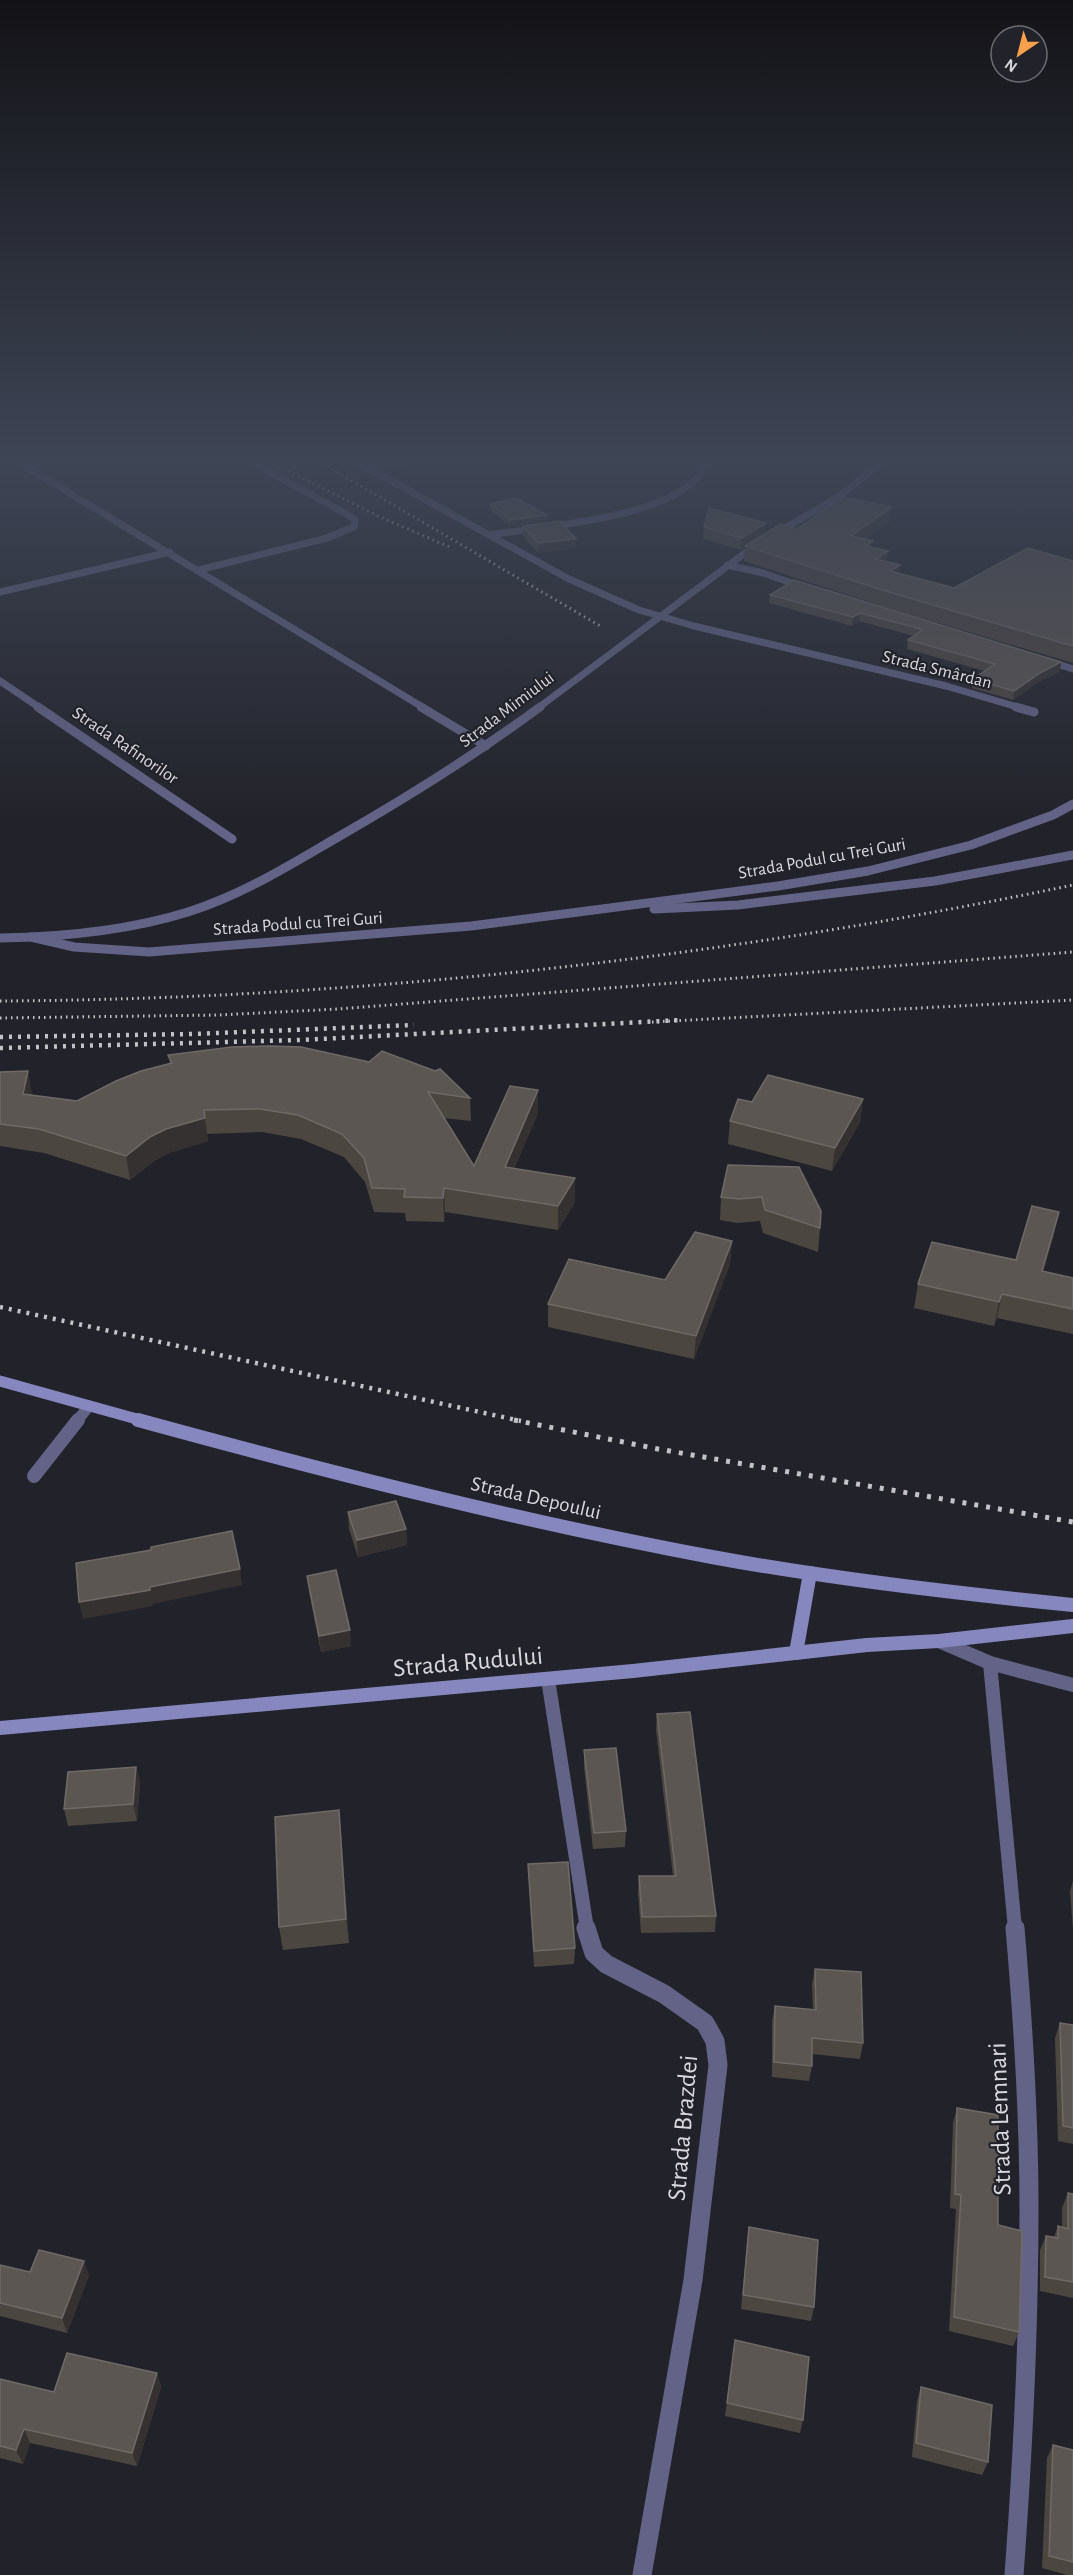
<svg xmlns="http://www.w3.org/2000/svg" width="1073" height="2575" font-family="'Alegreya Sans',sans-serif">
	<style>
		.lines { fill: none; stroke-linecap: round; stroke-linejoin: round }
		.service-far2 { stroke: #636387; stroke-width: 7 }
		.service-far1 { stroke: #636387; stroke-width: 11 }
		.service { stroke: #636387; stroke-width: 14 }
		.minor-far3 { stroke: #636387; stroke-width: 7 }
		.minor-far2 { stroke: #636387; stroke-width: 9 }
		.minor-far1 { stroke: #636387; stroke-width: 14 }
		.minor { stroke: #636387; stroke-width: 19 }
		.tertiary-far1 { stroke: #636387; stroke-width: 7 }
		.tertiary { stroke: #636387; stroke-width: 9 }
		.secondary-far1 { stroke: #8787c0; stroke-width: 11 }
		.secondary { stroke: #8787c0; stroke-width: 14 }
		.rail-far2 { stroke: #c2c2c7; stroke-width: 3; stroke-dasharray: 1.5 4; stroke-linecap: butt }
		.rail-far1 { stroke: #c2c2c7; stroke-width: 4.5; stroke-dasharray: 3 6; stroke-linecap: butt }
		.rail { stroke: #c2c2c7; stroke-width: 5; stroke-dasharray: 4 8; stroke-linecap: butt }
		.wall { fill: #4c4641 }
		.shaded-wall { fill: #353131 }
		.building { fill: #5c5652; stroke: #6f6a67; stroke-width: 1.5 }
		.labels { text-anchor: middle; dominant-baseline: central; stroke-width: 4.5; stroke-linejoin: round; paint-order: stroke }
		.far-street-label { font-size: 18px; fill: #d8d8dd; stroke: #22232a }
		.street-label { font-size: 21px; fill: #d8d8dd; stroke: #22232a }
		.near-street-label { font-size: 26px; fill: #d8d8dd; stroke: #22232a }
	</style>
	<rect width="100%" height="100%" fill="#22232a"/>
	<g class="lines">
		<path class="service-far2" d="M 199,570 L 327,538 L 354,527 L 355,520 L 350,516 L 250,461"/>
		<path class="service-far1" d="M 77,1421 L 89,1406"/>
		<path class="service" d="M 34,1476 L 78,1420"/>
		<g class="minor-far3">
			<path d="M 355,461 L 569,579 L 639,610 L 694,626 L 946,686 L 1021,708"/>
			<path d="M 20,463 L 424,708"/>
			<path d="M 365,467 L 406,461"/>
			<path d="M 489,535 C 542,527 662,518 697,478 C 701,473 703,467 705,461"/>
			<path d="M 727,565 L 763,573 L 806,588"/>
			<path d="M 0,592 L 170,552"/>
			<path d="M 1047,661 L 1073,669"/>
			<path d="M 0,681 L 40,708"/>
		</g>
		<g class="minor-far2">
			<path d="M 38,707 L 232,839"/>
			<path d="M 421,707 L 486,746"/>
			<path d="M 1016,707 L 1034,712"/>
			<path d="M 654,909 L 738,905 L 935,881 L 1073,855"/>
			<path d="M 31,937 L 74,947 L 149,952 L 471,926 L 778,886 L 868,871 L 971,845 L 1053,815 L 1073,804"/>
		</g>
		<g class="minor-far1">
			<path d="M 939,1641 L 990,1663 L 1073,1685"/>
			<path d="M 990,1663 L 1015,1929"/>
			<path d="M 548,1679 L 587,1929"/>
		</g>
		<g class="minor">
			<path d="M 586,1928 L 594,1953 L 606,1964 L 664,1994 L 705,2023 L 715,2041 L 718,2065 L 693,2280 L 642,2575"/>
			<path d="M 1014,2575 C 1023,2453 1029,2331 1029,2208 C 1029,2114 1023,2021 1015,1928"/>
		</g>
		<g class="tertiary-far1">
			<path d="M 775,534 L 840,496 L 883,461"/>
			<path d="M 538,708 L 757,544"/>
		</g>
		<path class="tertiary" d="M 0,938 C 63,937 127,931 188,912 C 242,895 290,865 338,837 C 408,797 475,755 540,707"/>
		<path class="secondary-far1" d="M 0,1381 L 144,1421"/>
		<g class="secondary">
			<path d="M 138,1420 C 328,1472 519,1521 712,1557 C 831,1579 952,1593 1073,1605"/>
			<path d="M 796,1653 L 810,1573"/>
			<path d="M 0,1728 L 633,1671 L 867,1645 L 939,1641 L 1073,1626"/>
		</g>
		<g class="rail-far2">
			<path d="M 269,461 L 380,517 L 452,548"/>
			<path d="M 318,461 L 602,627"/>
			<path d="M 0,1001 C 360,999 721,958 1073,885"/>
			<path d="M 0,1018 L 219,1015 L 338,1009 L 1073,952"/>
			<path d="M 652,1022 L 1073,1000"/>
		</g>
		<g class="rail-far1">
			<path d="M 0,1037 L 193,1034 L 414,1025"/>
			<path d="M 0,1048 L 301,1040 L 681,1020"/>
			<path d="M 0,1307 L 521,1421"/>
		</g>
		<path class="rail" d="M 514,1420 L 658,1449 L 1073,1522"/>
	</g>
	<g class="wall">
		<path d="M 490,504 L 547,515 L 547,521 L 510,526 L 490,510 Z"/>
		<path d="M 890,522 L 865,539 L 872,547 L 888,551 L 887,562 L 899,574 L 954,588 L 1073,561 L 1073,663 L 888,608 L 744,561 L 745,547 L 741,550 L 703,539 L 704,527 L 766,523 L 765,534 L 797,529 Z"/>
		<path d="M 523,526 L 576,548 L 538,553 L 523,536 Z"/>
		<path d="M 794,580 L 1061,662 L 1060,671 L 1038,682 L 1013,700 L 972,688 L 973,679 L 985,671 L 907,649 L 908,640 L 914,636 L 859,621 L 852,626 L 769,603 L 770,595 Z"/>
		<path d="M 168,1055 L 470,1098 L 471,1121 L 444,1118 L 474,1166 L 538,1090 L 538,1113 L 514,1169 L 575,1178 L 575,1202 L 558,1230 L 445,1212 L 444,1222 L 406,1221 L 405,1213 L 374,1212 L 365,1182 L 344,1157 L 301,1139 L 262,1132 L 207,1134 L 208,1141 L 169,1153 L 154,1161 L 130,1180 L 44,1153 L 0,1146 L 0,1072 L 32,1094 L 32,1095 L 77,1101 L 170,1064 Z"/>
		<path d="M 863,1099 L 860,1122 L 832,1171 L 728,1144 L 730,1121 L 752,1102 Z"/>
		<path d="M 728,1165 L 820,1228 L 818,1252 L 763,1233 L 760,1221 L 737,1223 L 720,1220 L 721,1197 Z"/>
		<path d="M 1054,1235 L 1043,1271 L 1073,1278 L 1073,1334 L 997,1318 L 994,1326 L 914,1308 L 918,1284 L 1016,1260 Z"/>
		<path d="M 732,1241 L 730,1264 L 694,1359 L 548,1327 L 548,1304 L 665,1280 Z"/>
		<path d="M 348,1512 L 406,1529 L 407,1545 L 358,1557 L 349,1529 Z"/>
		<path d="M 307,1576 L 351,1646 L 321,1652 L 309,1592 Z"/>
		<path d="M 657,1714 L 716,1916 L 715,1932 L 641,1933 L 638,1893 L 639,1876 L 673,1876 L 656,1730 Z"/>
		<path d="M 584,1750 L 626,1831 L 625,1847 L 593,1849 L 584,1767 Z"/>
		<path d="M 136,1767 L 140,1783 L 137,1821 L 68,1826 L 64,1809 Z"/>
		<path d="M 339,1810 L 341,1834 L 349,1943 L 283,1950 L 279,1927 Z"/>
		<path d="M 528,1864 L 575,1948 L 574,1964 L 534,1967 Z"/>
		<path d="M 1073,1881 L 1073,1929 L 1070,1891 Z"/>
		<path d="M 815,1969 L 863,2043 L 860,2059 L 812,2054 L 812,2066 L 809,2081 L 772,2077 L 772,2021 L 775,2006 L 813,2009 L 812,1984 Z"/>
		<path d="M 1060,2023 L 1073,2025 L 1073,2144 L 1058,2141 L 1055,2038 Z"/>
		<path d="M 957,2108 L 998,2225 L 1019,2332 L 1013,2346 L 949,2331 L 956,2209 L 950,2208 L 953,2123 Z"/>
		<path d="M 1068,2193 L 1073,2194 L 1073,2298 L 1040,2291 L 1040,2250 L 1046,2236 L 1054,2237 L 1058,2226 L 1062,2227 L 1062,2208 Z"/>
		<path d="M 749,2227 L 814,2307 L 811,2321 L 741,2309 L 747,2242 Z"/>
		<path d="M 0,2265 L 30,2272 L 89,2275 L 67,2333 L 0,2316 Z"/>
		<path d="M 735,2340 L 803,2420 L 800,2433 L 725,2416 Z"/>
		<path d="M 157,2373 L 161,2387 L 137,2466 L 30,2443 L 23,2464 L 0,2458 L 0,2379 L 54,2392 Z"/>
		<path d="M 921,2387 L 988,2462 L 982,2475 L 912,2457 L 917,2401 Z"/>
		<path d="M 1053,2445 L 1073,2450 L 1073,2575 L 1067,2575 L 1042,2568 L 1047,2458 Z"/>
	</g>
	<g class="shaded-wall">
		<path d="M 892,507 L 890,522 L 849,551 L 851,536 Z"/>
		<path d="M 547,515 L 547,521 L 510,526 L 510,520 Z"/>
		<path d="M 766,523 L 765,535 L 741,550 L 742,538 Z"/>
		<path d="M 576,539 L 576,548 L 538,553 L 538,543 Z"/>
		<path d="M 873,541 L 871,556 L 866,546 Z"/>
		<path d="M 888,551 L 886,566 L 876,559 Z"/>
		<path d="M 900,565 L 898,580 L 890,571 Z"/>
		<path d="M 860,613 L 859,621 L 852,626 L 853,617 Z"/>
		<path d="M 1061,662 L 1060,671 L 1038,682 L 1013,700 L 1014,691 L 1040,673 Z"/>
		<path d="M 28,1071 L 32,1094 L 28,1118 L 23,1094 Z"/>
		<path d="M 538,1090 L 538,1113 L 505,1191 L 505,1167 Z"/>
		<path d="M 863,1099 L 860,1122 L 832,1171 L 835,1148 Z"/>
		<path d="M 205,1118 L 208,1141 L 169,1153 L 154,1161 L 130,1180 L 126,1156 L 150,1137 L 166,1129 Z"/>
		<path d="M 575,1178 L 575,1202 L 558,1230 L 558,1206 Z"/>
		<path d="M 444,1188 L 445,1212 L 444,1222 L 443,1198 Z"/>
		<path d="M 1059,1212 L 1054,1235 L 1037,1295 L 1042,1271 Z"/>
		<path d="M 732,1241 L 730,1264 L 694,1359 L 696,1336 Z"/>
		<path d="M 1002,1294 L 997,1318 L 994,1326 L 999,1302 Z"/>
		<path d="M 406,1529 L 407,1545 L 358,1557 L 357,1540 Z"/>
		<path d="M 240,1569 L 242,1585 L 153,1604 L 153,1606 L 83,1619 L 79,1602 Z"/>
		<path d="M 350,1630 L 351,1646 L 321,1652 L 319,1636 Z"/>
		<path d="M 136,1767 L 140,1783 L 137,1821 L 133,1804 Z"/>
		<path d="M 339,1810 L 341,1834 L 349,1943 L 346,1919 Z"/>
		<path d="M 84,2261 L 89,2275 L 67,2333 L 62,2318 Z"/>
		<path d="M 157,2373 L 161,2387 L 137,2466 L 132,2453 Z"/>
		<path d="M 24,2429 L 30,2443 L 23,2464 L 16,2450 Z"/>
	</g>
	<g class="building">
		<path d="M 843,497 L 892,507 L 851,536 L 873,541 L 866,546 L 888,551 L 876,559 L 900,565 L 890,571 L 954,588 L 1028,548 L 1073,561 L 1073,646 L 889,592 L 745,546 L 781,524 L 797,529 Z"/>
		<path d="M 516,498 L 547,515 L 510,520 L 490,504 Z"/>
		<path d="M 709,508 L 766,523 L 742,538 L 704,527 Z"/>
		<path d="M 560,521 L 576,539 L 538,543 L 523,526 Z"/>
		<path d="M 794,580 L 1061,662 L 1040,673 L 1014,691 L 973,679 L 995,664 L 908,640 L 922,630 L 917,628 L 860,613 L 853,617 L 770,595 Z"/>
		<path d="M 269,1046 L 301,1047 L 369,1062 L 382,1051 L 435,1071 L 440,1069 L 470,1098 L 428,1092 L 474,1166 L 510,1086 L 538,1090 L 505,1167 L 575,1178 L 558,1206 L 444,1188 L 443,1198 L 404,1197 L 405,1189 L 372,1188 L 364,1158 L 342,1134 L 298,1115 L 260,1109 L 204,1110 L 205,1118 L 166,1129 L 150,1137 L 126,1156 L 39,1129 L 0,1124 L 0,1072 L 28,1071 L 23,1094 L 77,1101 L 116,1081 L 141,1071 L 172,1063 L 168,1055 L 232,1047 Z"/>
		<path d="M 768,1075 L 863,1099 L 835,1148 L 730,1121 L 738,1099 L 752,1102 Z"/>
		<path d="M 728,1165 L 799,1167 L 821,1211 L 820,1228 L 765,1210 L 762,1197 L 739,1199 L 721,1197 Z"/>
		<path d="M 1032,1206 L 1059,1212 L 1042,1271 L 1073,1278 L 1073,1309 L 1002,1294 L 999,1302 L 918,1284 L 932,1242 L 1016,1260 Z"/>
		<path d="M 695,1232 L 732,1241 L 696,1336 L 548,1304 L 569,1259 L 665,1280 Z"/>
		<path d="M 396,1501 L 406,1529 L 357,1540 L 348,1512 Z"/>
		<path d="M 232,1531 L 240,1569 L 150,1587 L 150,1590 L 79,1602 L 76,1563 L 151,1550 L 151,1547 Z"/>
		<path d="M 336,1570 L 350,1630 L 319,1636 L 307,1576 Z"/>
		<path d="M 690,1712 L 716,1916 L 642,1917 L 639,1876 L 676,1876 L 657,1714 Z"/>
		<path d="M 616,1748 L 626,1831 L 594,1833 L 584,1750 Z"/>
		<path d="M 136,1767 L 133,1804 L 64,1809 L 68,1772 Z"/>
		<path d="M 339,1810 L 346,1919 L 279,1927 L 275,1817 Z"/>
		<path d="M 568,1862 L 575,1948 L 534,1951 L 528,1864 Z"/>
		<path d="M 815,1969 L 861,1972 L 863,2043 L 812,2038 L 812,2066 L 774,2062 L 775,2006 L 816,2010 Z"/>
		<path d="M 1060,2023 L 1073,2025 L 1073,2128 L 1063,2126 Z"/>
		<path d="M 957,2108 L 998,2115 L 998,2225 L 1022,2231 L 1019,2332 L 954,2317 L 961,2195 L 955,2194 Z"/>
		<path d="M 1068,2193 L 1073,2194 L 1073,2282 L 1045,2277 L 1046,2236 L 1058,2238 L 1058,2226 L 1068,2229 Z"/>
		<path d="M 749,2227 L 818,2240 L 814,2307 L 743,2295 Z"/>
		<path d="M 39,2250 L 84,2261 L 62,2318 L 0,2303 L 0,2265 L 30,2272 Z"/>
		<path d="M 735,2340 L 809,2357 L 803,2420 L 727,2403 Z"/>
		<path d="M 67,2353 L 157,2373 L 132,2453 L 24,2429 L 16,2450 L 0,2446 L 0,2379 L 54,2392 Z"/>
		<path d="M 921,2387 L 992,2405 L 988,2462 L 916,2443 Z"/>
		<path d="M 1053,2445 L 1073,2450 L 1073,2562 L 1049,2556 Z"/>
	</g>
	<linearGradient id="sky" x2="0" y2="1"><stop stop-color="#131317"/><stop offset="0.56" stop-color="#3e4555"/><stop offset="1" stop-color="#3e4555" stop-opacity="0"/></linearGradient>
	<rect width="1073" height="821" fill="url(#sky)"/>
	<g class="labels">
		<g class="far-street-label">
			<text transform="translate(937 670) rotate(14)">Strada Smârdan</text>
			<text transform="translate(507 710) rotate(-37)">Strada Mimiului</text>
			<text transform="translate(125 746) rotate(34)">Strada Rafinorilor</text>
			<text transform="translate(822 859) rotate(-10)">Strada Podul cu Trei Guri</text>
			<text transform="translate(298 924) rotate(-4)">Strada Podul cu Trei Guri</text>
		</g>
		<g class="street-label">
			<text transform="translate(536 1498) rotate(13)">Strada Depoului</text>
		</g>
		<g class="near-street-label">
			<text transform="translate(468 1662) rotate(-5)">Strada Rudului</text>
			<text transform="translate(1000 2119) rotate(-92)">Strada Lemnari</text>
			<text transform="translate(683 2128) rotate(-85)">Strada Brazdei</text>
		</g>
	</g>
	<g transform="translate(1019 54) rotate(215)"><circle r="28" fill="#22232a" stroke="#6b6b72" stroke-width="1.5"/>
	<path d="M0-4.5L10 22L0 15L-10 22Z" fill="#f9a04c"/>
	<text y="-9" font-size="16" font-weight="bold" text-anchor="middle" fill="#d8d8dd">N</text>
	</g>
</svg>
